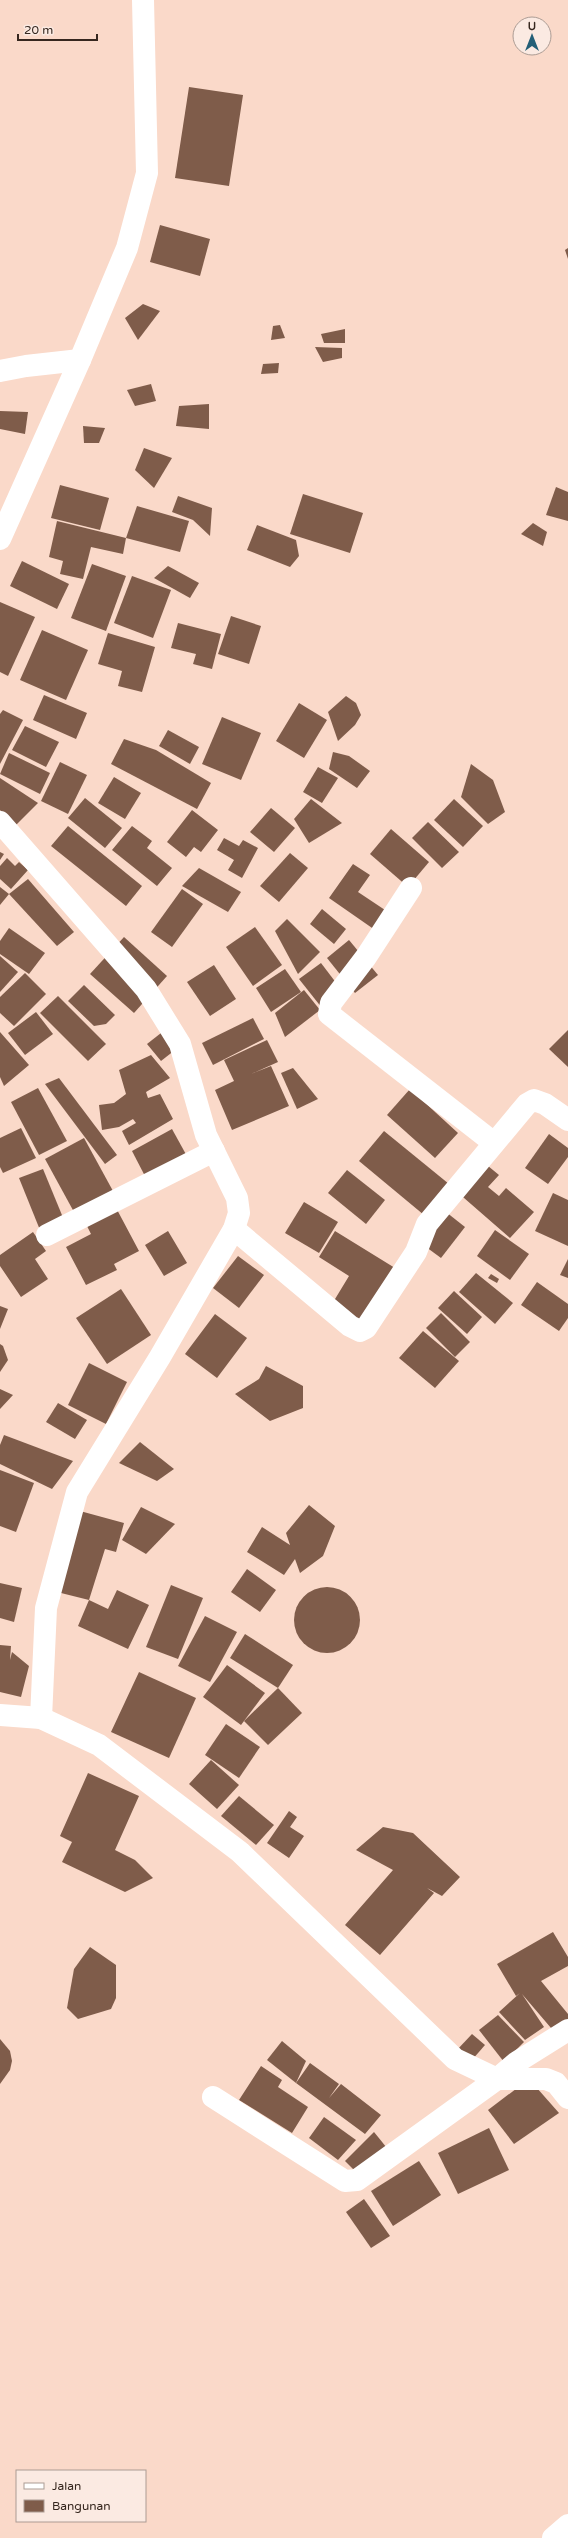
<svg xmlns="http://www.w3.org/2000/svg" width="568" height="2538" font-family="'Varela Round',sans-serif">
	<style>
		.building { fill: #7f5c4a }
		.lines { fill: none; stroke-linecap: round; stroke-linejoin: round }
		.minor { stroke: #fff; stroke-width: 22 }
	</style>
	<rect width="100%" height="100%" fill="#fad9c9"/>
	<g class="building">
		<path d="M 189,87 L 243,95 L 229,186 L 175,178 Z"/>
		<path d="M 160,225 L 210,239 L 200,276 L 150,262 Z"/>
		<path d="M 568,248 L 568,259 L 565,250 Z"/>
		<path d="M 143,304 L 160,311 L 138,340 L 125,318 Z"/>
		<path d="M 280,325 L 285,338 L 271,340 L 273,326 Z"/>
		<path d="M 345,329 L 345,343 L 324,343 L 321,334 Z"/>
		<path d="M 315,347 L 342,348 L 342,358 L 323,362 Z"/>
		<path d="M 279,363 L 278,373 L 261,374 L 263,364 Z"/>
		<path d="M 151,384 L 156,401 L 135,406 L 127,390 Z"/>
		<path d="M 209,404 L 209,429 L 176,426 L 179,406 Z"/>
		<path d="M 0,411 L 28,412 L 25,434 L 0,429 Z"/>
		<path d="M 83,426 L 105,428 L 99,443 L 84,443 Z"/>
		<path d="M 144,448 L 172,458 L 154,488 L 135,470 Z"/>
		<path d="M 60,485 L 109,498 L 100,530 L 51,518 Z"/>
		<path d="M 556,487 L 568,492 L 568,521 L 546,515 Z"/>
		<path d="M 303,494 L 363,513 L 350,553 L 290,534 Z"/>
		<path d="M 178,496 L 212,508 L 210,536 L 193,520 L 172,512 Z"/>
		<path d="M 137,506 L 189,521 L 180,552 L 126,538 Z"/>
		<path d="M 57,521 L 126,538 L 123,554 L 91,547 L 83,579 L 60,574 L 63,561 L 49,557 Z"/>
		<path d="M 533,523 L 547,532 L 543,546 L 521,534 Z"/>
		<path d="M 257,525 L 296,540 L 299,556 L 290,567 L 247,550 Z"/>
		<path d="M 22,561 L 69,584 L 57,609 L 10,586 Z"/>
		<path d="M 92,564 L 126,576 L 106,631 L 71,618 Z"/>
		<path d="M 168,566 L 199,583 L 190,598 L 154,578 Z"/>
		<path d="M 132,576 L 171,590 L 153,638 L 114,623 Z"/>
		<path d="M 0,602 L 35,617 L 8,676 L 0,672 Z"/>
		<path d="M 231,616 L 261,626 L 249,664 L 218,654 Z"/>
		<path d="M 178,623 L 221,634 L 212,669 L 193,664 L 196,654 L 171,648 Z"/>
		<path d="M 42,630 L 88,650 L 66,700 L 20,680 Z"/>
		<path d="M 108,633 L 155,647 L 142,692 L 118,686 L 122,671 L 98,664 Z"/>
		<path d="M 44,695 L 87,713 L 76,739 L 33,720 Z"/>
		<path d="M 346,696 L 356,703 L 361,715 L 355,725 L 338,741 L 328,712 Z"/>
		<path d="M 299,703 L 327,720 L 304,758 L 276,741 Z"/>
		<path d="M 3,710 L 23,720 L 0,764 L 0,714 Z"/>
		<path d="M 222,717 L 261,733 L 241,780 L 202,764 Z"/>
		<path d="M 25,726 L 59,742 L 46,767 L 12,750 Z"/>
		<path d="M 168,730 L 199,747 L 190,764 L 159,746 Z"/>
		<path d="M 124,739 L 156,750 L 211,783 L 197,809 L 111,764 Z"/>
		<path d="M 333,752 L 349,756 L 370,771 L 357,788 L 329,769 Z"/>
		<path d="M 9,753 L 50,773 L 40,794 L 0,774 Z"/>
		<path d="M 60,762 L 87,775 L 68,814 L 41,801 Z"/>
		<path d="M 471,764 L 493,780 L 505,812 L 488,824 L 461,797 Z"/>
		<path d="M 318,767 L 338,778 L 322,803 L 303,792 Z"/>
		<path d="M 114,777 L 141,793 L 125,819 L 98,803 Z"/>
		<path d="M 0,778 L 38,803 L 15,826 L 0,810 Z"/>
		<path d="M 85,798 L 122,828 L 105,848 L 68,818 Z"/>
		<path d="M 311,799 L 342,823 L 309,843 L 294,819 Z"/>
		<path d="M 454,799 L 483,826 L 463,847 L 434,820 Z"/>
		<path d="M 271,808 L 295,828 L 274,852 L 250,832 Z"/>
		<path d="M 192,810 L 218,830 L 201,852 L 194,847 L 186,857 L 167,842 Z"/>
		<path d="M 428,822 L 459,852 L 442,868 L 412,838 Z"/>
		<path d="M 68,826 L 142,886 L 126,906 L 51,846 Z"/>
		<path d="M 132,826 L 152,841 L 147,848 L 172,868 L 157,886 L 112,850 Z"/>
		<path d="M 391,829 L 429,862 L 408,887 L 370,854 Z"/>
		<path d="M 224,838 L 239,846 L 243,840 L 258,848 L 242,878 L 228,870 L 234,860 L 217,850 Z"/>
		<path d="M 0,852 L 4,854 L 0,860 Z"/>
		<path d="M 290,853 L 308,868 L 279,902 L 260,886 Z"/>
		<path d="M 7,858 L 15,866 L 19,862 L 28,870 L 11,889 L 0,879 L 0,866 Z"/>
		<path d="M 353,864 L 370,875 L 358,892 L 388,912 L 375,930 L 329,898 Z"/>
		<path d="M 199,868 L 241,892 L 228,912 L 182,886 Z"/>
		<path d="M 28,879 L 74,932 L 57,946 L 9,894 Z"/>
		<path d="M 0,887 L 9,894 L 0,905 Z"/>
		<path d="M 182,889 L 203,904 L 172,947 L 151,932 Z"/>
		<path d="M 322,909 L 346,929 L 334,944 L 310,924 Z"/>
		<path d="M 287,919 L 320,952 L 298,974 L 275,931 Z"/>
		<path d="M 255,927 L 282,965 L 253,986 L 226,947 Z"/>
		<path d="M 9,928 L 45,953 L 29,974 L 0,954 L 0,941 Z"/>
		<path d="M 124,937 L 167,976 L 134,1013 L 90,974 Z"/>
		<path d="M 349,940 L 378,975 L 355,993 L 327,958 Z"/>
		<path d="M 0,956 L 18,972 L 0,992 Z"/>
		<path d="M 321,963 L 337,984 L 322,1008 L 299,979 Z"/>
		<path d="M 214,965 L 236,999 L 210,1016 L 187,982 Z"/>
		<path d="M 285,969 L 301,992 L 271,1012 L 256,988 Z"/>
		<path d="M 25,973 L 46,994 L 14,1026 L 0,1013 L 0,997 Z"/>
		<path d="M 84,985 L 115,1015 L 106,1024 L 94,1026 L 68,1001 Z"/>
		<path d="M 304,990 L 320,1010 L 285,1037 L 275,1013 Z"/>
		<path d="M 58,996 L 106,1044 L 88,1061 L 40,1013 Z"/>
		<path d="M 36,1012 L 53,1034 L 25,1055 L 8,1033 Z"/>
		<path d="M 253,1018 L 264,1039 L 213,1065 L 202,1043 Z"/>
		<path d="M 568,1030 L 568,1067 L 549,1049 Z"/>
		<path d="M 0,1032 L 29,1065 L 4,1086 L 0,1077 Z"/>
		<path d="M 161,1033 L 175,1050 L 161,1061 L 147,1044 Z"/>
		<path d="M 267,1040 L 278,1062 L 251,1074 L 271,1066 L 289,1106 L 232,1130 L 215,1090 L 234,1081 L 224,1060 Z"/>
		<path d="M 151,1055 L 170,1078 L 146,1092 L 148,1098 L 160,1094 L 173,1119 L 129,1145 L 122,1131 L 136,1123 L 133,1119 L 119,1127 L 102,1130 L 99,1105 L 114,1103 L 126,1094 L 119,1070 Z"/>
		<path d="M 293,1068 L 318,1099 L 297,1109 L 281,1073 Z"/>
		<path d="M 59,1078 L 117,1155 L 105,1164 L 45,1084 Z"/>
		<path d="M 38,1088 L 67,1141 L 39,1155 L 11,1102 Z"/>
		<path d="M 410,1089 L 458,1133 L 435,1158 L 387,1115 Z"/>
		<path d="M 21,1128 L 36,1158 L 3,1173 L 0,1167 L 0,1138 Z"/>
		<path d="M 172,1129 L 188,1158 L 147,1180 L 132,1151 Z"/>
		<path d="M 384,1131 L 449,1184 L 424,1215 L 359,1161 Z"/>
		<path d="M 549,1134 L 568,1148 L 568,1157 L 548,1184 L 525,1168 Z"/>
		<path d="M 84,1138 L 113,1191 L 74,1212 L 45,1159 Z"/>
		<path d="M 482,1161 L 499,1175 L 488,1187 L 499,1196 L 506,1188 L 534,1212 L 510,1238 L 456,1191 Z"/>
		<path d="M 43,1169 L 64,1220 L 40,1230 L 19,1178 Z"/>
		<path d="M 347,1170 L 385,1200 L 366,1224 L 328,1193 Z"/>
		<path d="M 553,1193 L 568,1200 L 568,1246 L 535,1231 Z"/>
		<path d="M 304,1202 L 338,1222 L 319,1253 L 285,1233 Z"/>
		<path d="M 114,1204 L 139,1251 L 114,1264 L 117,1270 L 86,1285 L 66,1247 L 91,1234 L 84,1220 Z"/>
		<path d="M 446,1212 L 465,1227 L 441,1258 L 422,1244 Z"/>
		<path d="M 495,1230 L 529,1254 L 510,1280 L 477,1256 Z"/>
		<path d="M 168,1231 L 187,1263 L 164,1276 L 145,1245 Z"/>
		<path d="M 335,1231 L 395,1268 L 360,1322 L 332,1304 L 349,1276 L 319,1257 Z"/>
		<path d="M 33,1232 L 46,1251 L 35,1259 L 48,1279 L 21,1297 L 0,1266 L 0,1255 Z"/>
		<path d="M 238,1256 L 264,1275 L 239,1308 L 213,1288 Z"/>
		<path d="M 568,1259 L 568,1278 L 560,1275 Z"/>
		<path d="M 476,1273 L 513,1303 L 495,1324 L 459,1292 Z"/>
		<path d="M 491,1274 L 499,1279 L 497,1283 L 488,1278 Z"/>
		<path d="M 537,1282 L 568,1304 L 568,1318 L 559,1331 L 521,1305 Z"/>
		<path d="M 121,1289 L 151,1335 L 107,1364 L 76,1318 Z"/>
		<path d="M 454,1291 L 482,1317 L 467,1334 L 438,1308 Z"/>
		<path d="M 0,1306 L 8,1309 L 0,1329 Z"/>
		<path d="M 441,1313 L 470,1342 L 455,1357 L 426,1328 Z"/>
		<path d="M 215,1314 L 247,1338 L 217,1378 L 185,1354 Z"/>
		<path d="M 423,1331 L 459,1361 L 435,1388 L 399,1358 Z"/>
		<path d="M 0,1344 L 3,1346 L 8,1360 L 0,1372 Z"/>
		<path d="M 89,1363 L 127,1382 L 106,1424 L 68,1405 Z"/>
		<path d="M 266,1366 L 303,1386 L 303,1408 L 270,1421 L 235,1394 L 259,1379 Z"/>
		<path d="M 0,1389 L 13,1395 L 0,1409 Z"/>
		<path d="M 58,1403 L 87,1420 L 75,1439 L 46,1422 Z"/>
		<path d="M 4,1435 L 73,1461 L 52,1489 L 0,1464 L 0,1445 Z"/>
		<path d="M 140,1442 L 174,1469 L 157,1481 L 119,1463 Z"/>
		<path d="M 0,1470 L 34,1483 L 16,1532 L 0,1526 Z"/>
		<path d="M 309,1505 L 335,1526 L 323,1556 L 300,1573 L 295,1559 L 284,1575 L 247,1552 L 262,1527 L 290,1545 L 286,1533 Z"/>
		<path d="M 141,1507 L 175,1524 L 146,1554 L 122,1540 Z"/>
		<path d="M 80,1511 L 124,1523 L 116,1552 L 105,1549 L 89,1600 L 57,1592 Z"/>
		<path d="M 247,1569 L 276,1590 L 260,1612 L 231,1592 Z"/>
		<path d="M 0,1583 L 22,1588 L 14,1622 L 0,1618 Z"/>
		<path d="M 171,1585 L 203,1598 L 178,1659 L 146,1647 Z"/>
		<circle cx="327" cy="1620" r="33"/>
		<path d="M 117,1590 L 149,1605 L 128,1649 L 78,1626 L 89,1600 L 108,1609 Z"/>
		<path d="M 205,1616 L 237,1632 L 210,1682 L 178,1666 Z"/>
		<path d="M 245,1634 L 293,1665 L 278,1688 L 230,1658 Z"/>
		<path d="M 0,1645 L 11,1646 L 10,1660 L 12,1652 L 29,1666 L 21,1697 L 0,1692 Z"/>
		<path d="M 227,1665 L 265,1693 L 241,1725 L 203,1697 Z"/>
		<path d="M 139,1672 L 196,1698 L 169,1758 L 111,1732 Z"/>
		<path d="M 278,1688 L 302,1713 L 268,1745 L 244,1721 Z"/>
		<path d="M 226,1724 L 260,1747 L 239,1778 L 205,1755 Z"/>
		<path d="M 211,1760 L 239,1785 L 217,1809 L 189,1784 Z"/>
		<path d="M 88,1773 L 139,1796 L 115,1850 L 135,1860 L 153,1878 L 125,1892 L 62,1862 L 72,1842 L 60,1836 Z"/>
		<path d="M 239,1796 L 274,1825 L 256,1845 L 221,1816 Z"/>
		<path d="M 289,1811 L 297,1817 L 290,1827 L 304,1836 L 289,1858 L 267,1843 Z"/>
		<path d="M 383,1827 L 413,1833 L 460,1877 L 442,1896 L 427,1888 L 434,1893 L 380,1955 L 345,1925 L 393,1870 L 356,1850 Z"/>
		<path d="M 553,1932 L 568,1957 L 568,1966 L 541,1981 L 568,2014 L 568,2027 L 557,2035 L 522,1994 L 544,2027 L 525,2040 L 499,2012 L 520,1993 L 516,1996 L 497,1964 Z"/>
		<path d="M 90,1947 L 116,1965 L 116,1998 L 111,2009 L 78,2019 L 67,2008 L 74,1969 Z"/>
		<path d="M 498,2015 L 524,2042 L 504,2062 L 479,2030 Z"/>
		<path d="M 472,2034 L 485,2045 L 472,2060 L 456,2051 Z"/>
		<path d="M 0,2039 L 10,2051 L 12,2061 L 10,2070 L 0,2084 Z"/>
		<path d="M 282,2041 L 306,2061 L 296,2083 L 267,2060 Z"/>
		<path d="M 310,2063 L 339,2084 L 329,2098 L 341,2084 L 381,2115 L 365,2134 L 296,2083 Z"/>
		<path d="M 261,2066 L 282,2080 L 278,2087 L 308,2107 L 292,2133 L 239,2100 Z"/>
		<path d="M 529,2079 L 559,2113 L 514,2144 L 488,2110 Z"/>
		<path d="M 324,2117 L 356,2140 L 338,2160 L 309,2138 Z"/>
		<path d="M 489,2128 L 509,2170 L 458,2194 L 438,2153 Z"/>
		<path d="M 374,2132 L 391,2153 L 360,2176 L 345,2161 Z"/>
		<path d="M 419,2161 L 441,2195 L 393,2226 L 371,2191 Z"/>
		<path d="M 364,2199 L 390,2236 L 371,2248 L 346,2212 Z"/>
	</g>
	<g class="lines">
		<g class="minor">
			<path d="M 0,371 L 26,366 L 80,360"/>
			<path d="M 0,539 L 80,360 L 127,248 L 147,173 L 143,0"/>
			<path d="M 0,822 L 146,989 L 180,1044 L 206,1135 L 237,1198 L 239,1213 L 234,1229 L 160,1357 L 77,1492 L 46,1608 L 41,1718"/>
			<path d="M 411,888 L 366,957 L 331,1003 L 329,1014 L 494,1143"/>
			<path d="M 234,1229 L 350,1326 L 360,1331 L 366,1328 L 416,1252 L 427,1224 L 527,1104 L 534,1100 L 545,1104 L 568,1120"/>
			<path d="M 47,1235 L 214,1151"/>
			<path d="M 0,1715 L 41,1718 L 99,1745 L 240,1852 L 455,2059 L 497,2079 L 546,2079 L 556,2083 L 568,2098"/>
			<path d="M 213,2097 L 345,2181 L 357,2180 L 497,2079 L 517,2062 L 568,2030"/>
			<path d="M 553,2538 L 568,2525"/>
		</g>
	</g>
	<rect x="16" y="2470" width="130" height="52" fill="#fbeae2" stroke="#ac9c94"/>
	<rect x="24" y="2483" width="20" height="6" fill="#ffffff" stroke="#ac9c94"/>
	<text x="52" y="2490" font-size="12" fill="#36271f">Jalan</text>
	<rect x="24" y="2500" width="20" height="12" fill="#7f5c4a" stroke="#ac9c94"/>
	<text x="52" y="2510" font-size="12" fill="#36271f">Bangunan</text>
	<g transform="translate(532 36)"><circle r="19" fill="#fbeae2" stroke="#ac9c94"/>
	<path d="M0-3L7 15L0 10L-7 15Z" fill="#245f77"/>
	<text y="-6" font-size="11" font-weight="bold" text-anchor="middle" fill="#36271f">U</text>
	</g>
	<path d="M18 34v6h79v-6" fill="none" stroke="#36271f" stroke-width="2"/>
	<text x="24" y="34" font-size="12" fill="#36271f" stroke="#fbeae2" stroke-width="3" paint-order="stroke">20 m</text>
</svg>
